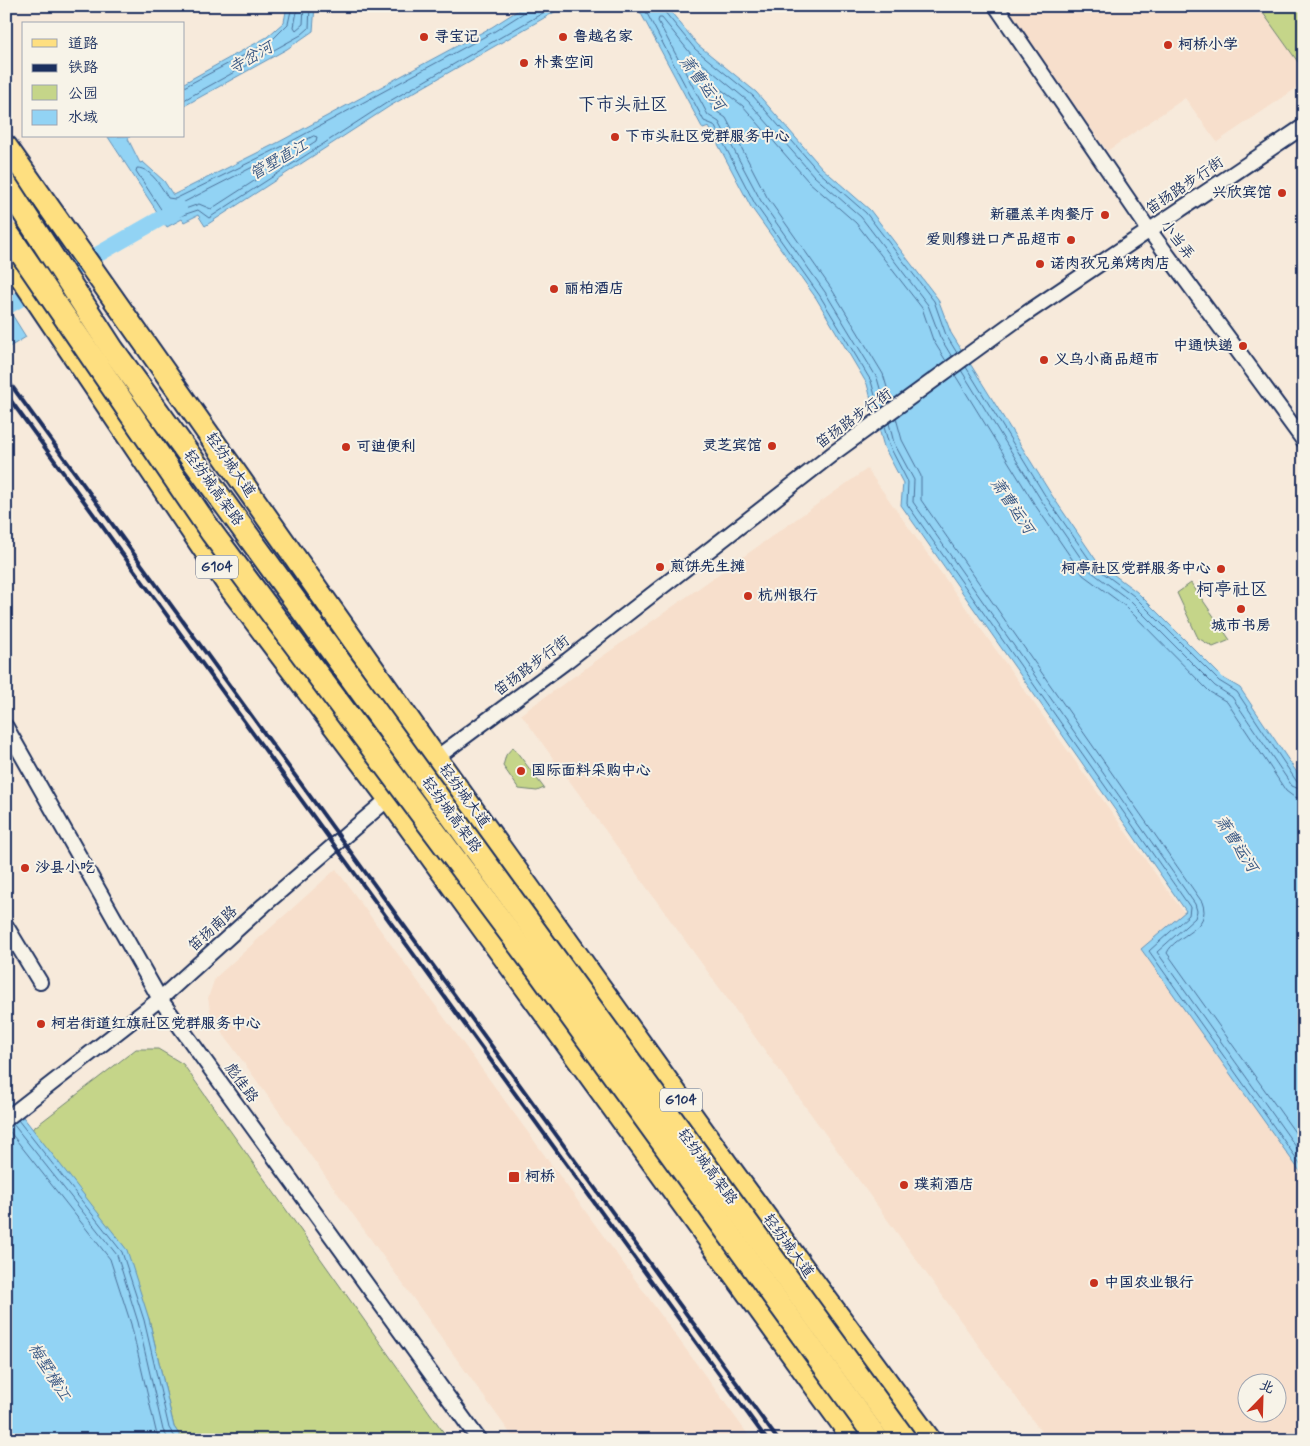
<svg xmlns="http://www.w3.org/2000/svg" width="1310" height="1446" font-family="Mynerve,'LXGW WenKai TC',sans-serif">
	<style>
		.built { fill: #f7dfcc; fill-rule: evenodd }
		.green { fill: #c5d589; stroke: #708274 }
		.water { fill: #92d3f4; stroke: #6291b8 }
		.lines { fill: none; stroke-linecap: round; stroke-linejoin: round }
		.shore { stroke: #4b719a; stroke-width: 1 }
		.canal { stroke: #92d3f4; stroke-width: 16 }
		.minor-casing { stroke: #1b2f5e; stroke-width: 18 }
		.primary-casing { stroke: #1b2f5e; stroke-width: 25 }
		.minor { stroke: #f7f3e8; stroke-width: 14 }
		.primary { stroke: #fedf80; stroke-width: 21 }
		.rail { stroke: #1b2f5e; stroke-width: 4 }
		.trunk-bridge-casing { stroke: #1b2f5e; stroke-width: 26; stroke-linecap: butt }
		.trunk-bridge { stroke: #fedf80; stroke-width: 22 }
		.poi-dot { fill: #c8321e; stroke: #f7f3e8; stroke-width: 2 }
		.labels { text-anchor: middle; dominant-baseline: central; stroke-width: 4; stroke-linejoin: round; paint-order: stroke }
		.shield { fill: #f7f3e8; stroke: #5d6a87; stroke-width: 1 }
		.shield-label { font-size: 14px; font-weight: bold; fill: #1b2f5e }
		.poi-label { font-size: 15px; font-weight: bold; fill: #1b2f5e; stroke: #f7f3e8; text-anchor: start }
		.street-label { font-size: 15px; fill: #1b2f5e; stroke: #f7f3e8 }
		.water-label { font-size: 16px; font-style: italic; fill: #395884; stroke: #f7f3e8 }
		.quarter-label { font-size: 18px; fill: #1b2f5e; stroke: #f7f3e8 }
	</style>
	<rect width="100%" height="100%" fill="#f7eadb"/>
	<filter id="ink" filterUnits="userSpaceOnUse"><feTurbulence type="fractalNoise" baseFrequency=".02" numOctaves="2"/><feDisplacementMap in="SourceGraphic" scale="10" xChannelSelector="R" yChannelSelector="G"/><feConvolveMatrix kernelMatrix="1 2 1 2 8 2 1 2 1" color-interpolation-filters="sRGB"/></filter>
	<g filter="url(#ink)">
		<g class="built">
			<path d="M 1005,6 L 1304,6 L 1304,83 L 1217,142 L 1185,98 L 1107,151 Z"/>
			<path d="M 867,469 L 1167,890 L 1304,1069 L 1304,1440 L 1047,1440 L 521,714 ZM 1248,1384 L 1278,1384 L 1278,1414 L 1248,1414 Z"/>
			<path d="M 336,869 L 752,1440 L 515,1440 L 211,1017 L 208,998 L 215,978 Z"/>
		</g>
		<g class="green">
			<path d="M 1258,6 L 1304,6 L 1304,58 L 1298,62 Z"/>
			<path d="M 1191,583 L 1230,640 L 1213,647 L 1198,638 L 1177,593 Z"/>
			<path d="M 513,747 L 544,788 L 537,791 L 519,789 L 503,766 L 506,755 Z"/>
			<path d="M 136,1049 L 158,1049 L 183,1064 L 449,1440 L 183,1440 L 174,1427 L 149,1319 L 31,1130 Z"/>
		</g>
		<g class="water">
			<path d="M 287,6 L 315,6 L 313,31 L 287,49 L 184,106 L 184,83 L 267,37 L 284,22 Z"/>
			<path d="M 525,6 L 565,6 L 390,106 L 205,226 L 198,215 L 184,222 L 182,219 L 167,227 L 108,137 L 130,136 L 128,139 L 140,163 L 143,162 L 164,181 L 173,195 L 279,142 L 492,27 Z"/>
			<path d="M 637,6 L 666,6 L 698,45 L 756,92 L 822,168 L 870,210 L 938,299 L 951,333 L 1051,494 L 1098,563 L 1137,592 L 1223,678 L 1240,688 L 1304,783 L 1304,1177 L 1141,949 L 1186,911 L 901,505 L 903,483 L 884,447 L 867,384 L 816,298 L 751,207 L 709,127 L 703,129 Z"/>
			<path d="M 6,305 L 26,337 L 6,349 Z"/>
			<path d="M 6,1095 L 127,1250 L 149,1319 L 174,1427 L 183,1440 L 6,1440 Z"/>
		</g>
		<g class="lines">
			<g class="shore">
				<path d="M 298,6 L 294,27 L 296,30 L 303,24 L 304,6"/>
				<path d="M 527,6 L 525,12 L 495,31 L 281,147 L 175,199 L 168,198 C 162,188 151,168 137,168 L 136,171 L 168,220 L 198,210 L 209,218 L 388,102 L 555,6"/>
				<path d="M 643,6 L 704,121 L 714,125 L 755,204 L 820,296 L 871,381 L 879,410"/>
				<path d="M 663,6 L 664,11 L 695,49 L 753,96 L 818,171 L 866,213 L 934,301 L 946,335 L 957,353"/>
				<path d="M 184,87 L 271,41 L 288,24 L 292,6"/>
				<path d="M 184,100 L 301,35 L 309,28 L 310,6"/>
				<path d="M 314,136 L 317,137 L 316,141 L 211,209 L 199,204 L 185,209 L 180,207 L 181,204 Z"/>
				<path d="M 966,367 L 1046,497 L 1094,566 L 1134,596 L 1219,681 L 1237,692 L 1297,782 L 1304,785"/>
				<path d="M 961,370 L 1041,500 L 1089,570 L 1129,600 L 1215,686 L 1232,697 L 1292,786 L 1304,791"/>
				<path d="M 955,375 L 1035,505 L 1083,575 L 1125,606 L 1210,692 L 1227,702 L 1286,791 L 1294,797 L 1304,799"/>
				<path d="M 891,401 L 883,374 L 831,288 L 767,197 L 726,118 L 713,109 L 693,72 L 694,69 L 743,106 L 808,181 L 856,223 L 922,308 L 933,340 L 946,361"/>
				<path d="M 885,406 L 877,378 L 825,292 L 761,201 L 719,122 L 708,115 L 658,21 L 659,18 L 662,18 L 691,54 L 748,101 L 814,176 L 861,217 L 928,305 L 940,337 L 952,357"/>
				<path d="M 896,418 L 902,440 L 921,476 L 921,500 L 1202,902 C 1213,930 1175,934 1167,953 L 1304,1145"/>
				<path d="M 889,423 L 894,443 L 914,480 L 913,502 L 1195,904 L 1197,911 L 1195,918 L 1157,952 L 1304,1158"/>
				<path d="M 884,427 L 889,445 L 908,482 L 907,504 L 1190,907 L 1189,915 L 1149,951 L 1304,1169"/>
				<path d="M 18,1120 L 122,1252 L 144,1320 L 169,1428 L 177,1440"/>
				<path d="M 13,1124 L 117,1255 L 138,1322 L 163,1430 L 169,1440"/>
				<path d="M 6,1127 L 110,1259 L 131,1324 L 156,1431 L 160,1440"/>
			</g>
			<path class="canal" d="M 6,307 L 179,208"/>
			<defs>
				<g id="minor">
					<path d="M 996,6 L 1149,230 L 1304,441"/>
					<path d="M 6,727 L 160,999 L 479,1440"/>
					<path d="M 6,926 L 40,982"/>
					<path d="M 6,1119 L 160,999 L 264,905 L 436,758 L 568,660 L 835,452 L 1015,321 L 1304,126"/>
				</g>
				<g id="primary">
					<path d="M 6,146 L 436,758 L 729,1167 L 930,1440"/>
					<path d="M 6,255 L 230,588 L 389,799 L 854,1440"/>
				</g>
			</defs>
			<use href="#minor" class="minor-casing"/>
			<use href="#primary" class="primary-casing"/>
			<use href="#minor" class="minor"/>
			<use href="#primary" class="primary"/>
			<g class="rail">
				<path d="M 6,378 L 778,1440"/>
				<path d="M 6,394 L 767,1440"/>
			</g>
			<defs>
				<g id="trunk-bridge">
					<path d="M 6,185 L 113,350 L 905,1440"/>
					<path d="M 6,231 L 212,533 L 537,969 L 878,1440"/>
				</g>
			</defs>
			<use href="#trunk-bridge" class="trunk-bridge-casing"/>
			<use href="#trunk-bridge" class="trunk-bridge"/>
		</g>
	</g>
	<g class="poi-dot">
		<circle cx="424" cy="37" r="5"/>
		<circle cx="563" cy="37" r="5"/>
		<circle cx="1168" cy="45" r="5"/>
		<circle cx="524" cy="63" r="5"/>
		<circle cx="615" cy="137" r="5"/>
		<circle cx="1282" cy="193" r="5"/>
		<circle cx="1105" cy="215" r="5"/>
		<circle cx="1071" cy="240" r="5"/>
		<circle cx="1040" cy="264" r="5"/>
		<circle cx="554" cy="289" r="5"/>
		<circle cx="1243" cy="346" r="5"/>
		<circle cx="1044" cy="360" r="5"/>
		<circle cx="772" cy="446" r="5"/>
		<circle cx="346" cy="447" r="5"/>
		<circle cx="660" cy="567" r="5"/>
		<circle cx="1221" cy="569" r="5"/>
		<circle cx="748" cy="596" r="5"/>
		<circle cx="1241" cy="609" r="5"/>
		<circle cx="521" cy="771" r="5"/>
		<circle cx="25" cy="868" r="5"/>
		<circle cx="41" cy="1024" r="5"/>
		<rect x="508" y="1171" width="12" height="12" rx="2.5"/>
		<circle cx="904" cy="1185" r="5"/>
		<circle cx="1094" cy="1283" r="5"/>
	</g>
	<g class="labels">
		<g class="shield">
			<rect x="196" y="555.5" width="42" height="23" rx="4"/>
			<rect x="660" y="1088.5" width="42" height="23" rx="4"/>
		</g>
		<g class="shield-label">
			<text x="217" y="567">G104</text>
			<text x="681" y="1100">G104</text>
		</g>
		<g class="poi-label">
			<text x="434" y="37">寻宝记</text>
			<text x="573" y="37">鲁越名家</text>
			<text x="1178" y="45">柯桥小学</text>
			<text x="534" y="63">朴素空间</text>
			<text x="625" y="137">下市头社区党群服务中心</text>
			<text x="1272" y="193" text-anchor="end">兴欣宾馆</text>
			<text x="1095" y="215" text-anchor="end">新疆羔羊肉餐厅</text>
			<text x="1061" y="240" text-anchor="end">爱则穆进口产品超市</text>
			<text x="1050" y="264">诺肉孜兄弟烤肉店</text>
			<text x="564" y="289">丽柏酒店</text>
			<text x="1233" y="346" text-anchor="end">中通快递</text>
			<text x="1054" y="360">义乌小商品超市</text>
			<text x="762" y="446" text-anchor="end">灵芝宾馆</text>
			<text x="356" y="447">可迪便利</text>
			<text x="670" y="567">煎饼先生摊</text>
			<text x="1211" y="569" text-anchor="end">柯亭社区党群服务中心</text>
			<text x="758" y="596">杭州银行</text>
			<text x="1241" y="626" text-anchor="middle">城市书房</text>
			<text x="531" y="771">国际面料采购中心</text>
			<text x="35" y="868">沙县小吃</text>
			<text x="51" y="1024">柯岩街道红旗社区党群服务中心</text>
			<text x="525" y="1177">柯桥</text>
			<text x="914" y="1185">璞莉酒店</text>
			<text x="1104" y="1283">中国农业银行</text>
		</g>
		<g class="street-label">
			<text transform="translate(1185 186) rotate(-34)">笛扬路步行街</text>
			<text transform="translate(1177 240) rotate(53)">小当弄</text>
			<text transform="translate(854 419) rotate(-36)">笛扬路步行街</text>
			<text transform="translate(230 465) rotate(55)">轻纺城大道</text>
			<text transform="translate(213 488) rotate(54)">轻纺城高架路</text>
			<text transform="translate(532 666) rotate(-37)">笛扬路步行街</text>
			<text transform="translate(464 796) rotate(54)">轻纺城大道</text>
			<text transform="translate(451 815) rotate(54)">轻纺城高架路</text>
			<text transform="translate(213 929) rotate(-42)">笛扬南路</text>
			<text transform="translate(241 1083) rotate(54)">彪佳路</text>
			<text transform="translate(707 1167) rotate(54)">轻纺城高架路</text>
			<text transform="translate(788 1246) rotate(54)">轻纺城大道</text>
		</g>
		<g class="water-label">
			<text transform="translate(251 58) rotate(-30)">寺岔河</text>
			<text transform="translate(702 83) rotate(53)">萧曹运河</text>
			<text transform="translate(279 160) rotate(-30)">管墅直江</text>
			<text transform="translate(1012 506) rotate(56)">萧曹运河</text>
			<text transform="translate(1236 844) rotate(57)">萧曹运河</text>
			<text transform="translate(49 1372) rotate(58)">梅墅横江</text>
		</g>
		<g class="quarter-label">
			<text x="623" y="105">下市头社区</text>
			<text x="1232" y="590">柯亭社区</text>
		</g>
	</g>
	<rect width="1310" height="1446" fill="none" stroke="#f7f3e8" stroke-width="25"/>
	<rect x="12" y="12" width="1285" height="1421" fill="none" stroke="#1b2f5e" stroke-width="2" filter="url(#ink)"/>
	<rect x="22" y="22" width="162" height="115" fill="#f7f3e8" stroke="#9fa5b1"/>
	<rect x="32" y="39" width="25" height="8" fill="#fedf80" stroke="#9fa5b1"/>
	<text x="68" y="48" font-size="15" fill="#1b2f5e">道路</text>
	<rect x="32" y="64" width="25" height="8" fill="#1b2f5e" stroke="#9fa5b1"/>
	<text x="68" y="72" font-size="15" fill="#1b2f5e">铁路</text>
	<rect x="32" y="85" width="25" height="15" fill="#c5d589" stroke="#9fa5b1"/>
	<text x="68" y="98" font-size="15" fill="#1b2f5e">公园</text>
	<rect x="32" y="110" width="25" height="15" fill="#92d3f4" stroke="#9fa5b1"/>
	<text x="68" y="122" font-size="15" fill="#1b2f5e">水域</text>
	<g transform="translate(1262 1398) rotate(23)"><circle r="24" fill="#f7f3e8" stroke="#9fa5b1"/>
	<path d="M0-4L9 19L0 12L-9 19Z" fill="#c8321e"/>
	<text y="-8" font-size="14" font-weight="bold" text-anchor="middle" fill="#1b2f5e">北</text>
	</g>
</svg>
